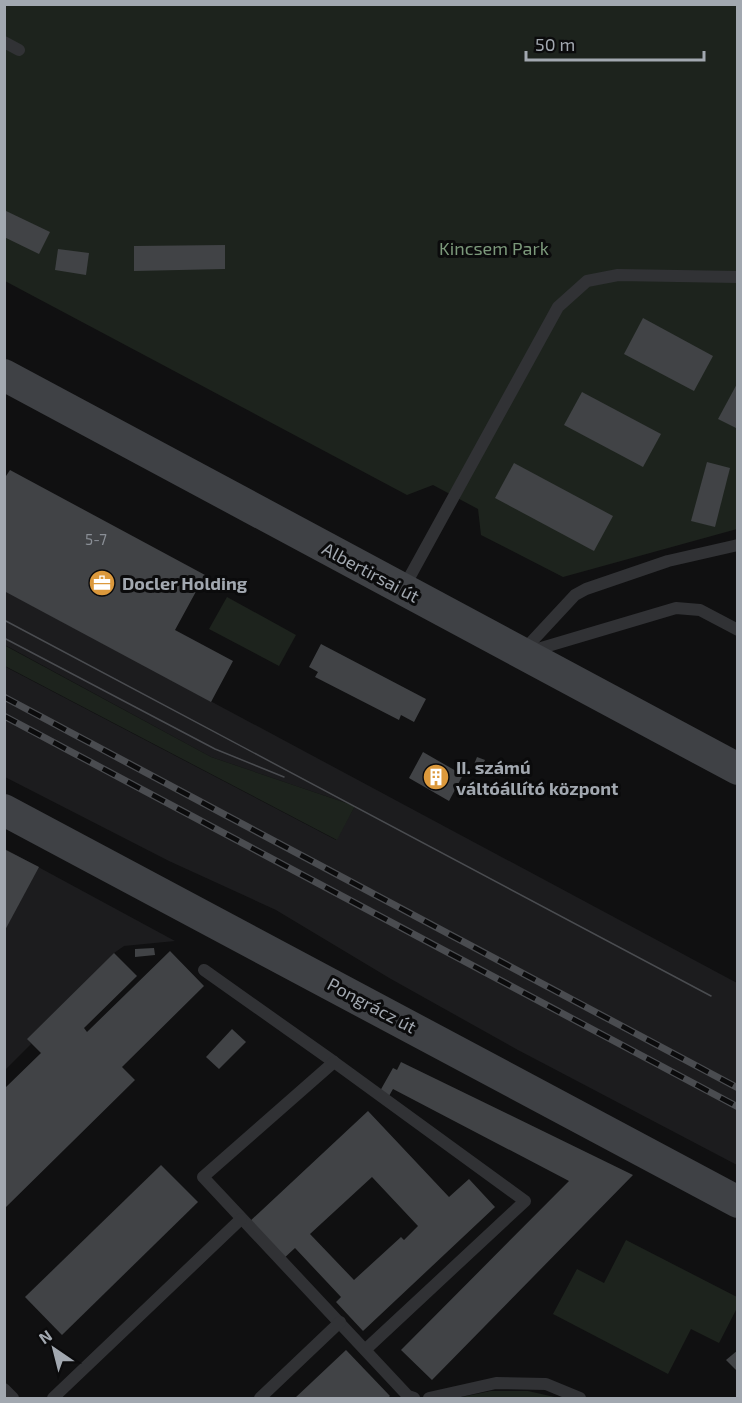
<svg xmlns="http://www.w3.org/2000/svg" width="742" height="1403" font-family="'Exo 2',sans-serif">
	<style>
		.built { fill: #1c1c1e }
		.green { fill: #1d231d }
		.building { fill: #414346; fill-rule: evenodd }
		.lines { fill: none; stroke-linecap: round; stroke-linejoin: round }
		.lane { stroke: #313235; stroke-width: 12 }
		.secondary { stroke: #3f4145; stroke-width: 32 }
		.tram { stroke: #4a4c50; stroke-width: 1.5 }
		.rail-casing { stroke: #4a4c50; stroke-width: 7 }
		.rail { stroke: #0b0b0c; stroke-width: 4.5; stroke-dasharray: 14; stroke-linecap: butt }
		.labels { text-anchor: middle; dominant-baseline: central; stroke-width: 6; stroke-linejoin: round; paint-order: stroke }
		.number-label { font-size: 15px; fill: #8a8f96 }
		.park-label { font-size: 18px; fill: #7c997b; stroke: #0b0b0c }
		.street-label { font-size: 18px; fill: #a2a8b0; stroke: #0b0b0c }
		.poi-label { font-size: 18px; font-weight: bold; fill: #a2a8b0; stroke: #0b0b0c; text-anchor: start }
	</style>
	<rect width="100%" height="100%" fill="#101011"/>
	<g class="built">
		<path d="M 5,591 L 737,983 L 737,1165 L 518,1050 L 391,979 L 276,910 L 169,861 L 5,777 L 4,666 L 336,840 L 355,806 L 211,757 L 5,645 Z"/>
		<path d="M 5,849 L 175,941 L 124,946 L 114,953 L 28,1039 L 31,1044 L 5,1070 Z"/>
	</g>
	<g class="green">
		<path d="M 4,5 L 737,5 L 737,529 L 563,577 L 481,535 L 478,509 L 433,485 L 407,495 L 5,281 Z"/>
		<path d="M 227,597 L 296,635 L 279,666 L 209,629 Z"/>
		<path d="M 4,645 L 211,757 L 355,806 L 337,840 L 5,666 Z"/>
		<path d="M 626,1240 L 737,1297 L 737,1308 L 719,1343 L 691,1329 L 668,1374 L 553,1314 L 577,1269 L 604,1283 Z"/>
		<path d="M 491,1391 L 528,1391 L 559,1398 L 457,1398 Z"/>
	</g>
	<g class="building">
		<path d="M 4,210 L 50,232 L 39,254 L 4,237 Z"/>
		<path d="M 225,245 L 225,269 L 134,271 L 134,246 Z"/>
		<path d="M 58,249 L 89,253 L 86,275 L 55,270 Z"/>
		<path d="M 643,318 L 713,356 L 694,391 L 624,354 Z"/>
		<path d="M 738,382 L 738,429 L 718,419 Z"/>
		<path d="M 582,392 L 661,434 L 643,467 L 564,425 Z"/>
		<path d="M 707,462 L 730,468 L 715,527 L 691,521 Z"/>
		<path d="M 514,463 L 613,516 L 594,551 L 495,498 Z"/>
		<path d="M 10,470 L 205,575 L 175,630 L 233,661 L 211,702 L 4,591 L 4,479 Z"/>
		<path d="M 321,644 L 426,699 L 414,722 L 401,715 L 399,720 L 315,677 L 318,672 L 309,667 Z"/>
		<path d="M 423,752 L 463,775 L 449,801 L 409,778 Z"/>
		<path d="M 477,757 L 485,760 L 480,770 L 473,767 Z"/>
		<path d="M 4,849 L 39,867 L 4,932 Z"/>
		<path d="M 154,948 L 155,955 L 135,957 L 135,949 Z"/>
		<path d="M 170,951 L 204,986 L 122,1067 L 135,1080 L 4,1209 L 4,1089 L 41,1053 L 27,1039 L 114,953 L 137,976 L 84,1028 L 87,1032 Z"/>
		<path d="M 232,1029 L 246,1042 L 219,1069 L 206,1057 Z"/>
		<path d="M 401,1062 L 633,1175 L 432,1380 L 401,1350 L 569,1181 L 393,1089 L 389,1096 L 380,1091 L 393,1068 L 397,1070 Z"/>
		<path d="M 368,1111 L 449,1197 L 469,1179 L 495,1207 L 363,1331 L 336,1302 L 341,1297 L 295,1248 L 282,1260 L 248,1223 ZM 372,1177 L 418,1226 L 404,1240 L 401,1237 L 354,1280 L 310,1234 Z"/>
		<path d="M 161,1165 L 198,1202 L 62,1335 L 25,1297 Z"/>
		<path d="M 346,1350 L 390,1396 L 388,1398 L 295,1398 Z"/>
		<path d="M 738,1350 L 738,1372 L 726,1360 Z"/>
	</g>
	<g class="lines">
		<g class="lane">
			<path d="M 4,42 L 19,50"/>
			<path d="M 403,589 L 558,307 L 587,281 L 618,275 L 738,277"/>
			<path d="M 531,651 L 676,608 L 700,610 L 738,630"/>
			<path d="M 522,652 L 575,595 L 586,589 L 668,561 L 738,545"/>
			<path d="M 204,970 L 334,1062"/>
			<path d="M 365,1350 L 525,1201 L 334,1062 L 203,1177 L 408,1396 L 414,1398"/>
			<path d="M 4,1389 L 13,1398"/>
			<path d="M 53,1398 L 241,1219"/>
			<path d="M 260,1398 L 340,1322"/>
			<path d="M 429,1398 L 496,1383 L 546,1384 L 580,1398"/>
		</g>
		<g class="secondary">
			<path d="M 4,375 L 738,769"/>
			<path d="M 4,810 L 738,1202"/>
		</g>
		<g class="tram">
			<path d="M 4,620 L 711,996"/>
			<path d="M 4,638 L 215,749 L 284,777"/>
		</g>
		<defs>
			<g id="rail">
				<path d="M 4,697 L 738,1088"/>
				<path d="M 4,716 L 738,1107"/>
			</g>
		</defs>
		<use href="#rail" class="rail-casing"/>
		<use href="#rail" class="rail"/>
	</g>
	<defs>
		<symbol id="office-disc" viewBox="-11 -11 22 22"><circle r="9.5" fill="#dc993c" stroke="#0b0b0c"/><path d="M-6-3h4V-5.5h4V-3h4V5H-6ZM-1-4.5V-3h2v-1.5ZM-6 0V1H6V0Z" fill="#fff"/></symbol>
		<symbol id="building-disc" viewBox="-11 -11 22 22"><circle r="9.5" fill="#dc993c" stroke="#0b0b0c"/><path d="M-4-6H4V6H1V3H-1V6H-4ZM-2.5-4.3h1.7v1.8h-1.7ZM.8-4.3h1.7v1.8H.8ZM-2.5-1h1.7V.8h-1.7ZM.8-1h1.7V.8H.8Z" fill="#fff"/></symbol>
	</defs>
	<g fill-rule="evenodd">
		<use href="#office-disc" x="87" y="568" width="30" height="30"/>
		<use href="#building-disc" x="421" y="762" width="30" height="30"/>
	</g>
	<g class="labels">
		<g class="number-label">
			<text x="96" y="539">5-7</text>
		</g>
		<g class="park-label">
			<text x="494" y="248">Kincsem Park</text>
		</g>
		<g class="street-label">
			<text transform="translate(371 572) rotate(28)">Albertirsai út</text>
			<text transform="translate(372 1005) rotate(28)">Pongrácz út</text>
		</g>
		<g class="poi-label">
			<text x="122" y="583">Docler Holding</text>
			<text x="456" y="767">II. számú<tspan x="456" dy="21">váltóállító központ</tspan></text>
		</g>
	</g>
	<rect width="742" height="1403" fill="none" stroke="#a2a8b0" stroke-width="12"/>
	<g transform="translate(54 1349) rotate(325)" stroke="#0b0b0c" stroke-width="4.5" paint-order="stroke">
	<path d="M0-4.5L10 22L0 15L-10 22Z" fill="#a2a8b0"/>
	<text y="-9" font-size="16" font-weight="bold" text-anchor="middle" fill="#a2a8b0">N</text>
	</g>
	<path d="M526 51v9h178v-9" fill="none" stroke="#a2a8b0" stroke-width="3"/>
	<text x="535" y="51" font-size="18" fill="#a2a8b0" stroke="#0b0b0c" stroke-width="4.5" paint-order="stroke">50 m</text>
</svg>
